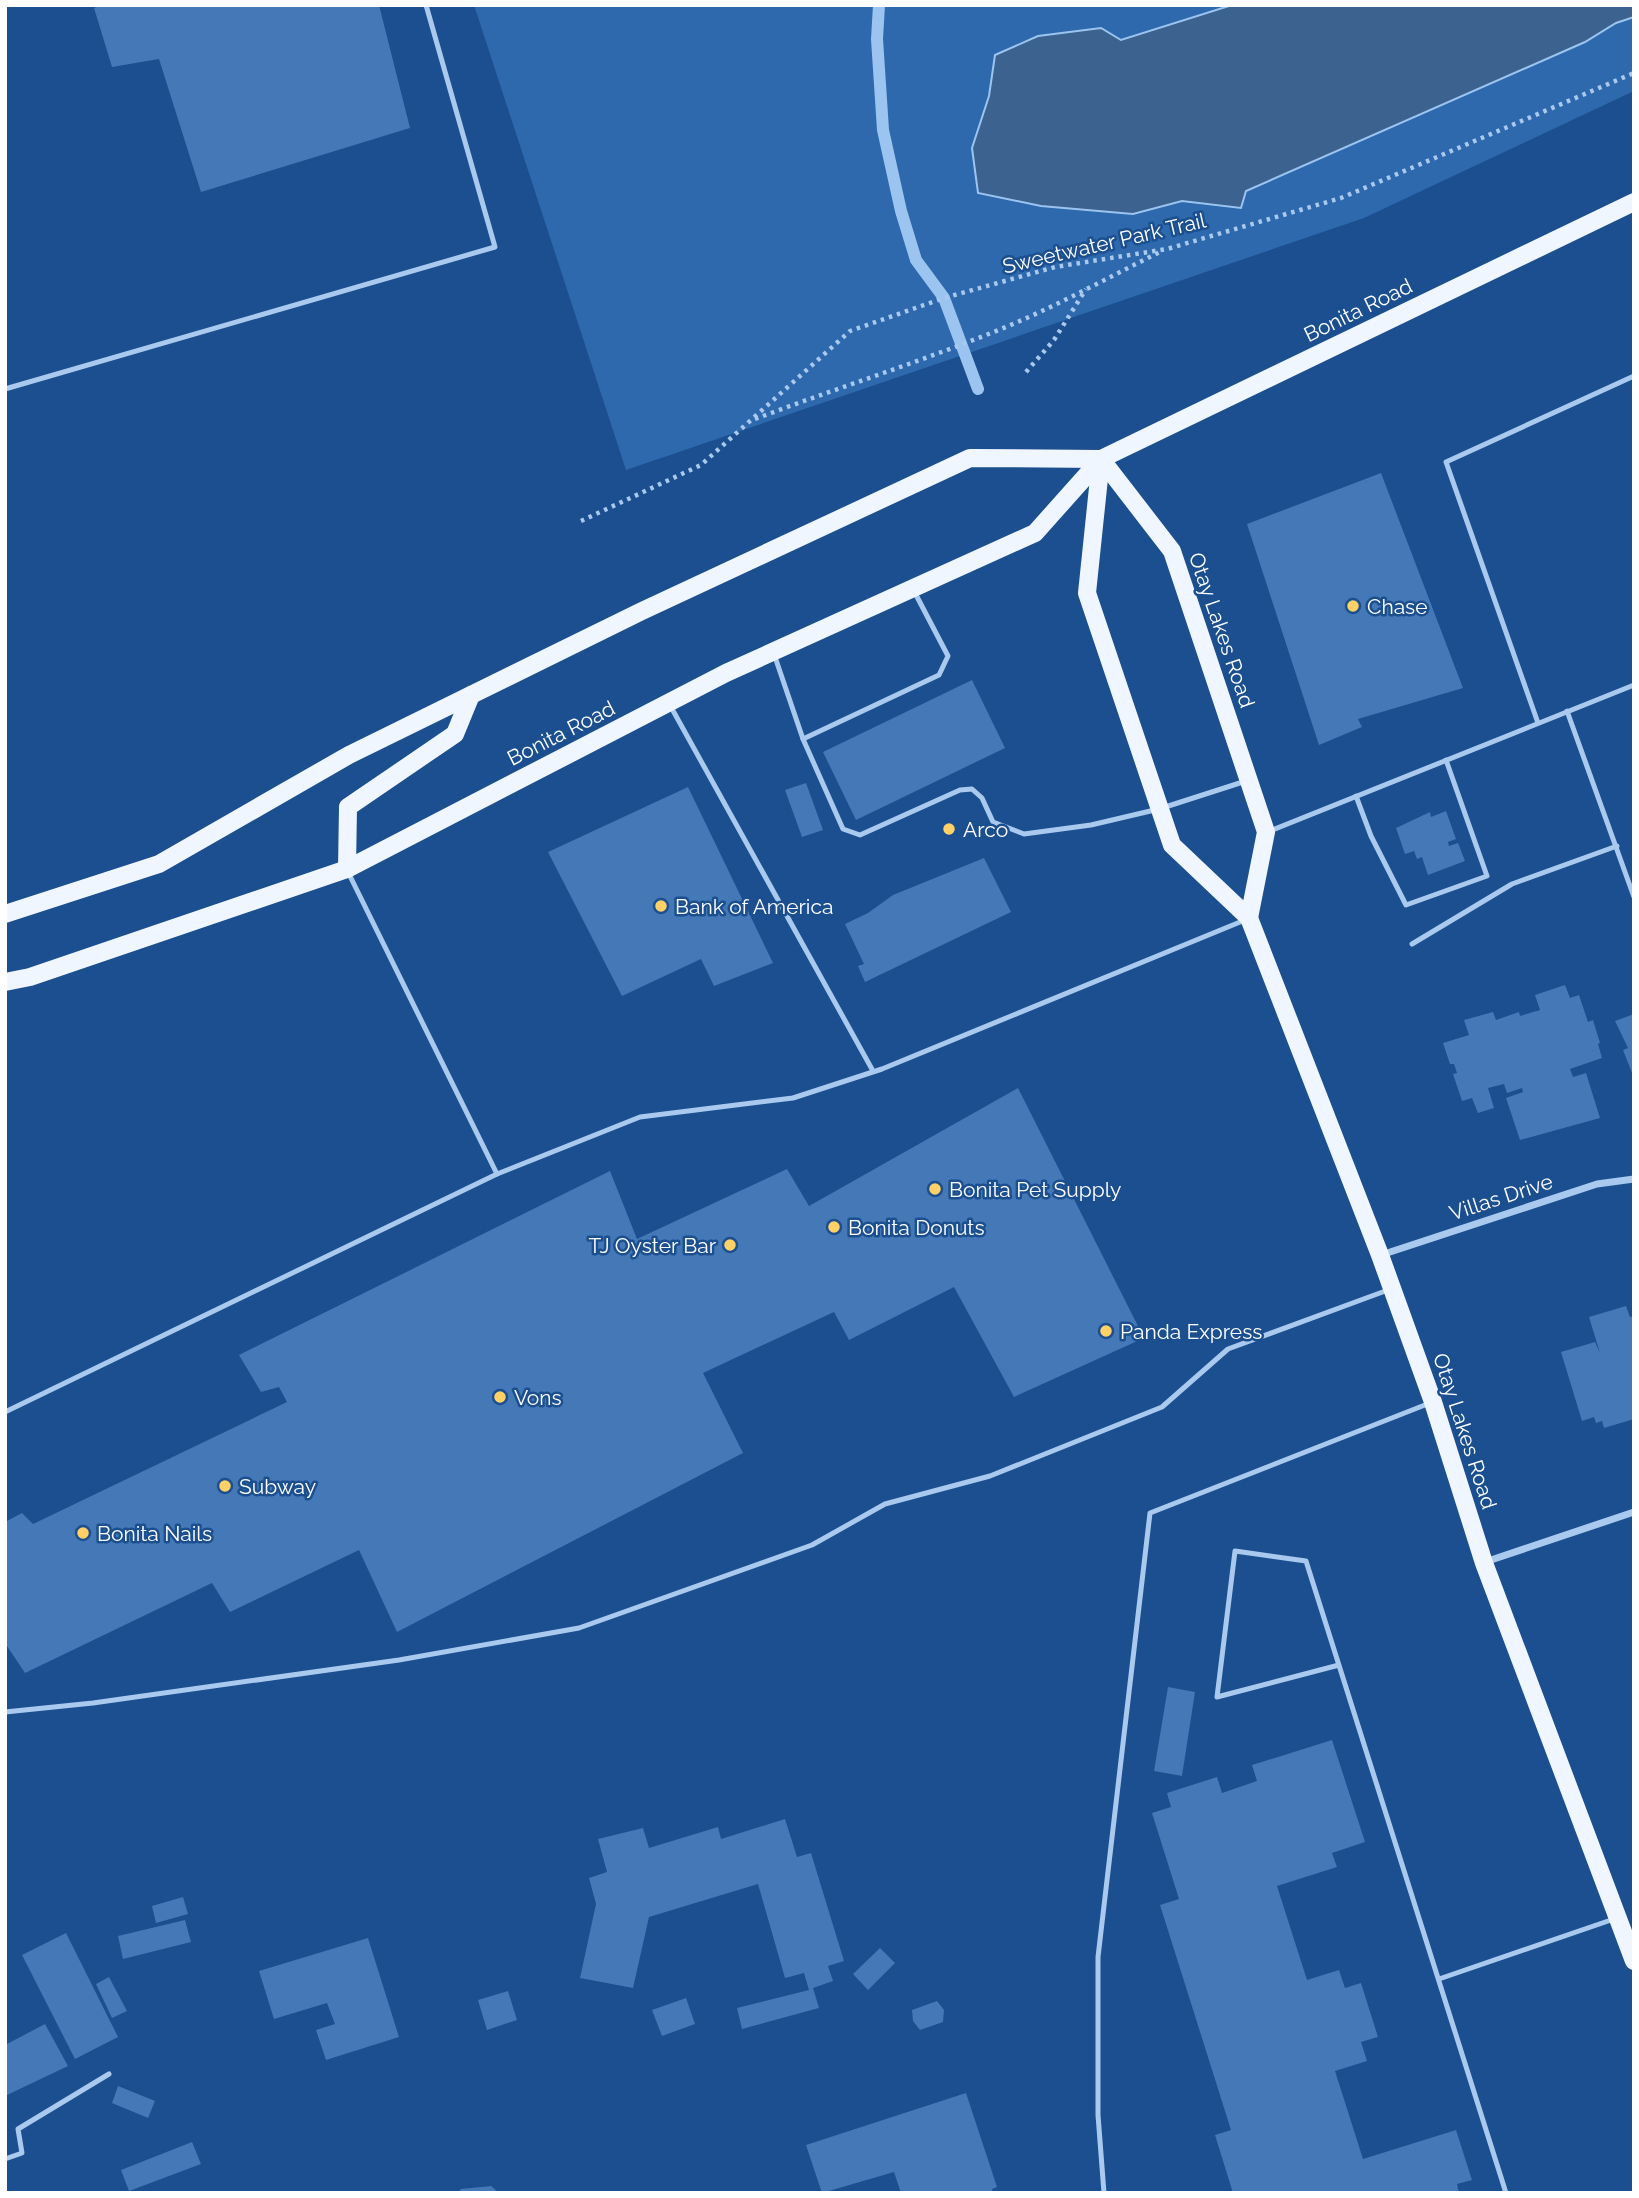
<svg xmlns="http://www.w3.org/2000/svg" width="1639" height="2198" font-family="Raleway,sans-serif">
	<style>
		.green { fill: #2e69ad }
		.water { fill: #3c6290; stroke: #9cc4f0; stroke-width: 2 }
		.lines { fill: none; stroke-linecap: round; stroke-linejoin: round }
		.stream { stroke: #9cc4f0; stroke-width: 12 }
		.building { fill: #4478b7 }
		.path { stroke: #a9c9ee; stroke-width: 4.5; stroke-dasharray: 3.5 5; stroke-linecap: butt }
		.lane { stroke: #a9c9ee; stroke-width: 5 }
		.street { stroke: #a9c9ee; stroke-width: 7 }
		.primary { stroke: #f0f6ff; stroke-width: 18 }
		.poi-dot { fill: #ffd166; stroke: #1b4f8f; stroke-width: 2.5 }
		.labels { text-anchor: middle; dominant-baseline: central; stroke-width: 5; stroke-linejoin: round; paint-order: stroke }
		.street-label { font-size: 21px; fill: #fff; stroke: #1b4f8f }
		.poi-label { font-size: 21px; fill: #fff; stroke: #1b4f8f; text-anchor: start }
	</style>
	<rect width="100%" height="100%" fill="#1b4f8f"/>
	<path class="green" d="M 474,5 L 1634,5 L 1634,91 L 1364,218 L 626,470 Z"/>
	<path class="water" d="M 1232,5 L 1634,5 L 1634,17 L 1616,23 L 1585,42 L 1246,191 L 1241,208 L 1182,201 L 1133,214 L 1041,206 L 978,193 L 972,148 L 989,96 L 995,55 L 1038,36 L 1101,28 L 1121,40 Z"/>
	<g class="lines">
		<path class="stream" d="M 879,5 L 877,39 L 883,130 L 901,211 L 916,260 L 944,298 L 978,389"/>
	</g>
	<g class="building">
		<path d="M 101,5 L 379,5 L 410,128 L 201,192 L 159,59 L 112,67 L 94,8 Z"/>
		<path d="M 1381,473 L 1463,688 L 1358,719 L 1362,727 L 1319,745 L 1247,524 Z"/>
		<path d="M 972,680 L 1005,748 L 856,820 L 823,752 Z"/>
		<path d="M 806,783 L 823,830 L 802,837 L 785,790 Z"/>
		<path d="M 688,787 L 773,963 L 714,986 L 701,959 L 622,996 L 548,852 Z"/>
		<path d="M 1446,811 L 1456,839 L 1448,842 L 1449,846 L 1458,843 L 1465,861 L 1428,875 L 1422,857 L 1417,859 L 1414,851 L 1405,854 L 1396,828 L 1430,812 L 1431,817 Z"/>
		<path d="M 984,858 L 1011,912 L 865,982 L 858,966 L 864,964 L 845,924 L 868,913 L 893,895 Z"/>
		<path d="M 1565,985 L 1570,998 L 1579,995 L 1588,1022 L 1593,1020 L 1600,1043 L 1598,1044 L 1602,1058 L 1570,1069 L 1573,1077 L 1586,1073 L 1600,1118 L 1520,1140 L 1506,1098 L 1523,1092 L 1522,1088 L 1507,1093 L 1504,1084 L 1488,1088 L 1494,1108 L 1478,1113 L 1472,1098 L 1462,1101 L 1453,1074 L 1457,1073 L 1454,1064 L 1450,1064 L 1443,1043 L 1469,1035 L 1464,1020 L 1493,1012 L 1496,1020 L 1519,1012 L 1520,1016 L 1540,1010 L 1535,995 Z"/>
		<path d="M 1634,1014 L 1634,1078 L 1623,1050 L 1628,1048 L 1615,1021 Z"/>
		<path d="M 1018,1088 L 1144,1338 L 1014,1397 L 954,1287 L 849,1340 L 834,1312 L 703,1373 L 743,1453 L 397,1632 L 359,1550 L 230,1612 L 212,1583 L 25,1673 L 5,1643 L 5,1522 L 22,1513 L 33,1524 L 287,1402 L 279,1387 L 261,1392 L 239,1355 L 610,1171 L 637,1239 L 787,1169 L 809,1206 Z"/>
		<path d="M 1626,1306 L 1630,1317 L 1634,1316 L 1634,1419 L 1604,1428 L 1602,1421 L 1596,1423 L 1594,1417 L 1582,1421 L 1561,1352 L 1595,1342 L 1600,1353 L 1589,1317 Z"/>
		<path d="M 1168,1687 L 1195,1692 L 1182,1776 L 1154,1771 Z"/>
		<path d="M 1332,1740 L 1365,1842 L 1332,1853 L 1337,1867 L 1277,1886 L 1307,1980 L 1339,1970 L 1345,1988 L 1361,1983 L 1378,2037 L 1361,2042 L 1367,2061 L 1335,2071 L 1363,2159 L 1456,2130 L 1472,2180 L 1457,2184 L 1459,2193 L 1233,2193 L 1215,2135 L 1231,2130 L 1160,1905 L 1179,1899 L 1152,1813 L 1171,1807 L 1167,1793 L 1217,1777 L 1222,1793 L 1257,1781 L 1252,1765 Z"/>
		<path d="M 785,1819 L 797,1857 L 811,1853 L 844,1961 L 828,1966 L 833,1981 L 813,1988 L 819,2008 L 742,2029 L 737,2008 L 809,1990 L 804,1973 L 785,1978 L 758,1884 L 649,1917 L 633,1988 L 580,1978 L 596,1904 L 589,1878 L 607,1872 L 598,1839 L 643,1828 L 649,1848 L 718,1827 L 721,1839 Z"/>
		<path d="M 183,1897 L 188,1914 L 156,1923 L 152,1906 Z"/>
		<path d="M 185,1920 L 191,1942 L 123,1959 L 118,1936 Z"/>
		<path d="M 66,1933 L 118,2037 L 75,2059 L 22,1955 Z"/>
		<path d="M 368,1938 L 399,2037 L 326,2060 L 316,2030 L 335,2024 L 327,2003 L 274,2019 L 259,1971 Z"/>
		<path d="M 880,1948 L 895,1963 L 868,1990 L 853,1974 Z"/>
		<path d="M 109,1977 L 127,2011 L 112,2018 L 96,1984 Z"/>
		<path d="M 508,1991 L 517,2020 L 487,2030 L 478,2000 Z"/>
		<path d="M 686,1998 L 695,2024 L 662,2036 L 652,2010 Z"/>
		<path d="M 937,2001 L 944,2010 L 943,2022 L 920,2030 L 913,2021 L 912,2010 Z"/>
		<path d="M 45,2024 L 68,2066 L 5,2096 L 5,2045 Z"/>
		<path d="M 118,2086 L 155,2101 L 148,2118 L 112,2103 Z"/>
		<path d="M 966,2093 L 997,2187 L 992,2189 L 993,2193 L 901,2193 L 894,2172 L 822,2193 L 806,2145 Z"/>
		<path d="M 192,2142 L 201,2164 L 129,2191 L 121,2170 Z"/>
		<path d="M 491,2186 L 499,2193 L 458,2193 L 461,2189 Z"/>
	</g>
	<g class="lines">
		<g class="path">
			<path d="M 1026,372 L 1054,340 L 1086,289"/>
			<path d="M 755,419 C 837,388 920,362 1001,329 C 1055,307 1107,278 1160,252"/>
			<path d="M 581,521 L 701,465 L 850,331 L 944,298 L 1055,267 L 1167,249 L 1341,198 L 1634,73"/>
		</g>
		<g class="lane">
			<path d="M 5,389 L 495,247 L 426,5"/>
			<path d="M 774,654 L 803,739 L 843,829 L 860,835 L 960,790 L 972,789 L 982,798 L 993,822 L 1024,834 L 1091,825 L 1159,809 L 1246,781"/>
			<path d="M 671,707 L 873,1071"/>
			<path d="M 1567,711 L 1634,897"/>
			<path d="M 1538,723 L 1446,462 L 1634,376"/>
			<path d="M 803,739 L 939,675 L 948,656 L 914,591"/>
			<path d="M 1356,796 L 1371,836 L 1406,905 L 1487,876 L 1446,760"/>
			<path d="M 1270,831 L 1634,685"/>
			<path d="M 1412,944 L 1512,884 L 1617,846"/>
			<path d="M 497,1174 L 640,1117 L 793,1098 L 882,1069 L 1245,920"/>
			<path d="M 5,1412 L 497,1174 L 348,872"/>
			<path d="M 1339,1665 L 1217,1697 L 1235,1551 L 1306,1561 L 1506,2193"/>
			<path d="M 5,1712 L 93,1703 L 399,1660 L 579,1628 L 812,1545 L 885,1504 L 990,1476 L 1162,1407 L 1228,1349 L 1388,1290"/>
			<path d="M 1439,1979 L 1614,1919"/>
			<path d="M 5,2159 L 22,2153 L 18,2129 L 109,2074"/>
			<path d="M 1104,2193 L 1098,2115 L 1098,1957 L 1150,1513 L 1430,1403"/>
		</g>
		<g class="street">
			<path d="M 1381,1255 L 1597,1184 L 1634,1179"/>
			<path d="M 1485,1562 L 1634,1512"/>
		</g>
		<g class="primary">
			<path d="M 1101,459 L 1087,593 L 1172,845 L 1249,918 L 1380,1255 L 1433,1402 L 1484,1563 L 1634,1961"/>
			<path d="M 1101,459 L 1172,551 L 1266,832 L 1249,918"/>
			<path d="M 347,869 L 348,807 L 455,734 L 471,695"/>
			<path d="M 5,914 L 159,864 L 349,755 L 642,611 L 970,458 L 1101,459"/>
			<path d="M 5,982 L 30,977 L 347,869 L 726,673 L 1035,533 L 1101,459 L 1634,202"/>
		</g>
	</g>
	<g class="poi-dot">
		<circle cx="1353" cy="606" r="7"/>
		<circle cx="949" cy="829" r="7"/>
		<circle cx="661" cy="906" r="7"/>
		<circle cx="935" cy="1189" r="7"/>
		<circle cx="834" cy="1227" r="7"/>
		<circle cx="730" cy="1245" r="7"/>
		<circle cx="1106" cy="1331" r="7"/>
		<circle cx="500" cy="1397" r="7"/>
		<circle cx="225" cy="1486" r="7"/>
		<circle cx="83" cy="1533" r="7"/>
	</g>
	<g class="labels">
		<g class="street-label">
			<text transform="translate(1104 243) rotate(-13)">Sweetwater Park Trail</text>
			<text transform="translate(1358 310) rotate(-26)">Bonita Road</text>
			<text transform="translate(1222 630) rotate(71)">Otay Lakes Road</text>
			<text transform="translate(561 733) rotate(-27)">Bonita Road</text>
			<text transform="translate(1501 1197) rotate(-18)">Villas Drive</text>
			<text transform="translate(1465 1431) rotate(72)">Otay Lakes Road</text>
		</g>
		<g class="poi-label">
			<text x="1367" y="606">Chase</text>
			<text x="963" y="829">Arco</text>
			<text x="675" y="906">Bank of America</text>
			<text x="949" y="1189">Bonita Pet Supply</text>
			<text x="848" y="1227">Bonita Donuts</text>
			<text x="716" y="1245" text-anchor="end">TJ Oyster Bar</text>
			<text x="1120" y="1331">Panda Express</text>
			<text x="514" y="1397">Vons</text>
			<text x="239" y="1486">Subway</text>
			<text x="97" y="1533">Bonita Nails</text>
		</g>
	</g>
	<rect width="1639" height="2198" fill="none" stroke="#ffffff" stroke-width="14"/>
</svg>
